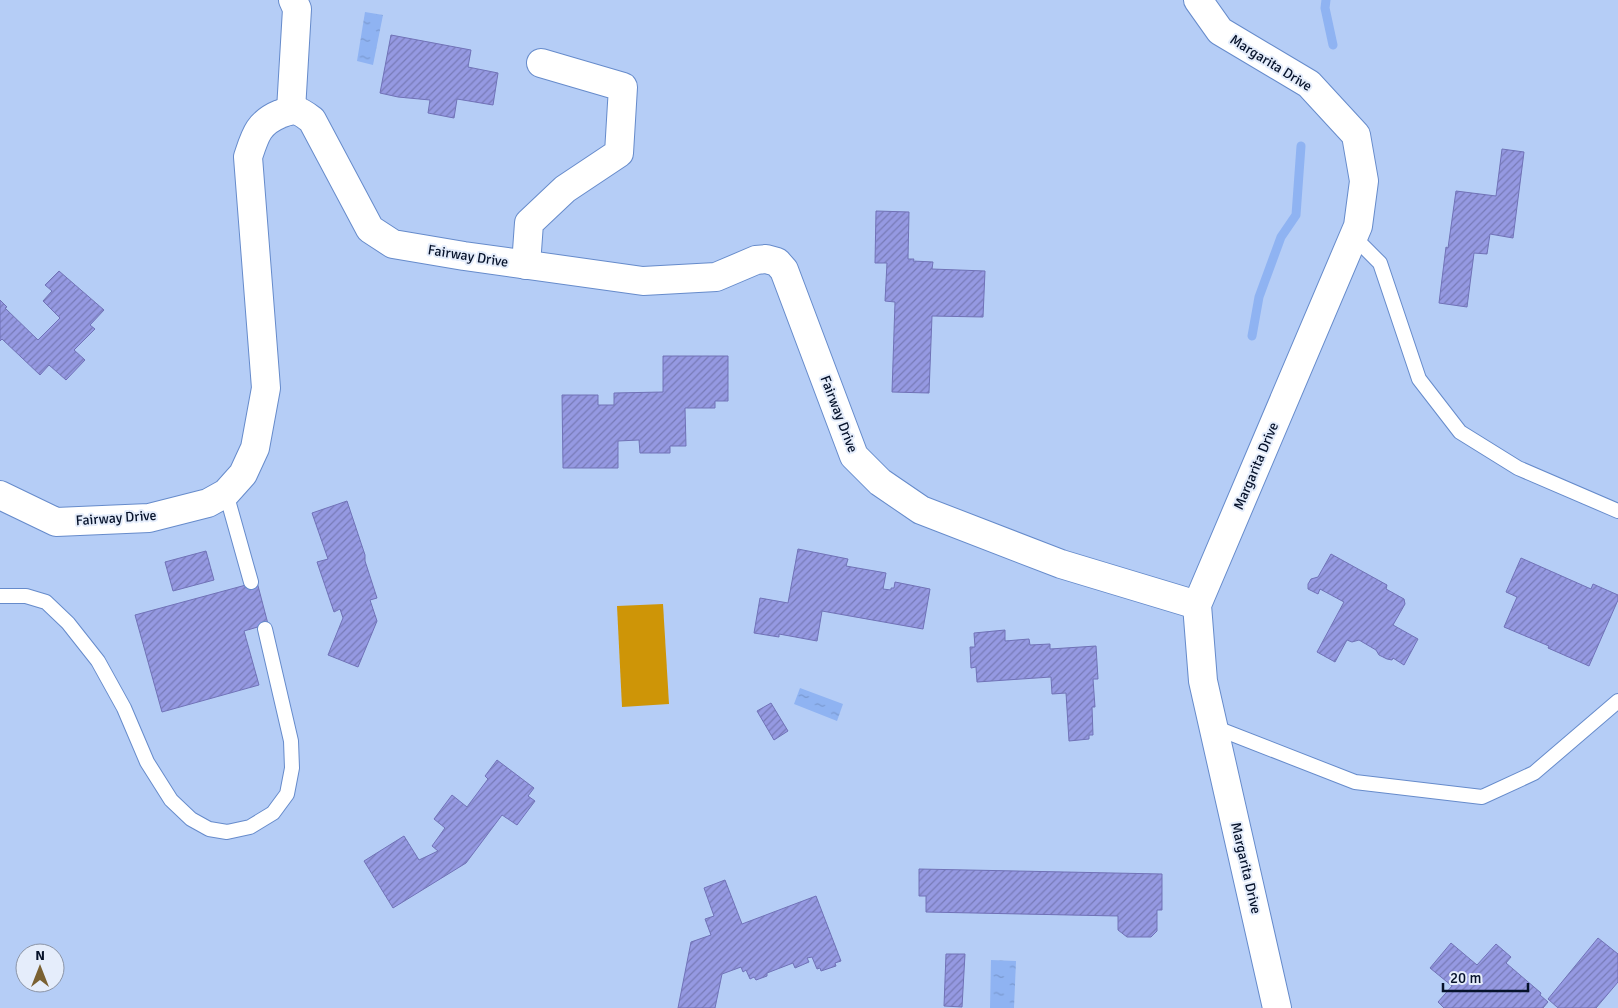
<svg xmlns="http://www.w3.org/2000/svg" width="1618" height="1008" font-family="Signika,sans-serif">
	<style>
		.grass { fill: #ce9507 }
		.water { fill: url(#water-ripples) }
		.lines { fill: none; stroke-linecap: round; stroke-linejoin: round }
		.stream { stroke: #8fb3f2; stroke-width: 9 }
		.building { fill: url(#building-hatch); stroke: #7072b7 }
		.lane-casing { stroke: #668bcb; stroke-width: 16 }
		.street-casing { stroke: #668bcb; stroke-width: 30 }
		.lane { stroke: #fff; stroke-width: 14 }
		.street { stroke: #fff; stroke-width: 28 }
		.labels { text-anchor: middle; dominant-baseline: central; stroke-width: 4; stroke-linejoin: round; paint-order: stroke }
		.street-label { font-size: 14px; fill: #06122a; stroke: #e5edfb }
	</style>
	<defs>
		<pattern id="water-ripples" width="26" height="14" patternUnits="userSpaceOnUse" patternTransform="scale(1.25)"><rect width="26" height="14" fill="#8fb3f2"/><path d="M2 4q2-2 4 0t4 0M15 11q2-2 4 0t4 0" fill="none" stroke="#7a99d0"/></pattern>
		<pattern id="building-hatch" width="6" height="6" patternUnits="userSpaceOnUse" patternTransform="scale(1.25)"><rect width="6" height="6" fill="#9599e2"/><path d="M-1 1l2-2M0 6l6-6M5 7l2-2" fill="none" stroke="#787bb7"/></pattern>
	</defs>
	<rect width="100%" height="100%" fill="#b5cdf6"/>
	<path class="grass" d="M 663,604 L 669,704 L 622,707 L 617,606 Z"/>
	<g class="water">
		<path d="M 365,12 L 383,15 L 373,65 L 357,61 Z"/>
		<path d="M 800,688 L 843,704 L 837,721 L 794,704 Z"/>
		<path d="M 991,960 L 1016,961 L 1014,1008 L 990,1008 Z"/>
	</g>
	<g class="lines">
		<g class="stream">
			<path d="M 1326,0 L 1325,8 L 1333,45"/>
			<path d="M 1252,336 L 1259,297 L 1281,237 L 1296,215 L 1301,146"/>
		</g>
	</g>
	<g class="building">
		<path d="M 391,35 L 471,50 L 468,67 L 498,73 L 493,105 L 457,99 L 454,118 L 428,113 L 430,100 L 398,97 L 380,93 Z"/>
		<path d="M 1502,149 L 1524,152 L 1513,238 L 1490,234 L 1487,254 L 1474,253 L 1467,307 L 1439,303 L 1446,247 L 1448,248 L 1456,191 L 1496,196 Z"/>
		<path d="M 876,211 L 909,212 L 908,259 L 914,259 L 913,261 L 933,262 L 932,269 L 985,271 L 983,317 L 932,316 L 929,393 L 892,392 L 895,302 L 885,301 L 887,263 L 875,263 Z"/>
		<path d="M 59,271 L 104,310 L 90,325 L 95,329 L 74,350 L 85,360 L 66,380 L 49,365 L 40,375 L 2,339 L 0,341 L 0,300 L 7,307 L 5,308 L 38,340 L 60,318 L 43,301 L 52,291 L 45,285 Z"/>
		<path d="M 663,356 L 728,356 L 728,401 L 715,401 L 715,408 L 685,408 L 686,446 L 670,446 L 670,453 L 640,453 L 639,440 L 618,441 L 618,468 L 563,468 L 562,395 L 598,395 L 598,405 L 614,405 L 614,393 L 663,392 Z"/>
		<path d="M 347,501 L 365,555 L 365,561 L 377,598 L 370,600 L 377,621 L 358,667 L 328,655 L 343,618 L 340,609 L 334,612 L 317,562 L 328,559 L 312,513 Z"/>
		<path d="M 798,549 L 848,559 L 846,566 L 886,573 L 883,589 L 891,590 L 891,588 L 894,588 L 895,582 L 930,589 L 923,629 L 822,611 L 817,641 L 779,634 L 779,637 L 754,633 L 760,598 L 788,603 Z"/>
		<path d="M 206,551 L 214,580 L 173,591 L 165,562 Z"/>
		<path d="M 1331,554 L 1387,585 L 1386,589 L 1404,599 L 1405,604 L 1393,625 L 1418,639 L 1404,665 L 1393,658 L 1392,660 L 1387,659 L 1379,655 L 1376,650 L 1359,640 L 1352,642 L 1347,640 L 1335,662 L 1317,652 L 1344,602 L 1320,589 L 1318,594 L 1308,589 L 1308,584 L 1311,579 L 1318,577 Z"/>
		<path d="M 1521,558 L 1591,589 L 1593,584 L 1618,595 L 1618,600 L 1589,666 L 1548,648 L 1549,646 L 1504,627 L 1517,597 L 1506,592 Z"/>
		<path d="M 257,582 L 268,624 L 244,631 L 259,685 L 162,712 L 135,615 Z"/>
		<path d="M 1005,630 L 1005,641 L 1029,639 L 1030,645 L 1050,644 L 1050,649 L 1096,646 L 1098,679 L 1093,679 L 1095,707 L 1092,707 L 1093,735 L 1089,735 L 1089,739 L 1069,741 L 1066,693 L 1052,694 L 1051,677 L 977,682 L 976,667 L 971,668 L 970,647 L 975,647 L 974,633 Z"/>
		<path d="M 771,703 L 788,731 L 774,740 L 757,711 Z"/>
		<path d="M 497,760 L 534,788 L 528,796 L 535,801 L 517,825 L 502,815 L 466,863 L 393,908 L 364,861 L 404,836 L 419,860 L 438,851 L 432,846 L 445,828 L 434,819 L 452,795 L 467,807 L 488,779 L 485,776 Z"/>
		<path d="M 919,869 L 1162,874 L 1162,910 L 1157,910 L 1157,931 L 1151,937 L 1127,937 L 1118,930 L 1118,916 L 926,912 L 926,896 L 919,896 Z"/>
		<path d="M 725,880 L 742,924 L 816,896 L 841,961 L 835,963 L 836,966 L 821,971 L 820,968 L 817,969 L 812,957 L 807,958 L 809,962 L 795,968 L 793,963 L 767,973 L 767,976 L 756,980 L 754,977 L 750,979 L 746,970 L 743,972 L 741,967 L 722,974 L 715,1008 L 678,1008 L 691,942 L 711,935 L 705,919 L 714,916 L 704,888 Z"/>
		<path d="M 1598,938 L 1618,954 L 1618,982 L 1596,1008 L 1558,1008 L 1548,999 Z"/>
		<path d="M 1451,943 L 1477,965 L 1496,944 L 1511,957 L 1506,963 L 1541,993 L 1540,995 L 1548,1002 L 1543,1008 L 1444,1008 L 1438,1002 L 1452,986 L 1430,968 Z"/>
		<path d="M 946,954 L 965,954 L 962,1007 L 944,1006 Z"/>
	</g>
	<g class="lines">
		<defs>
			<g id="lane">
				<path d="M 1353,236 L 1380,263 L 1419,379 L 1460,432 L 1518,468 L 1618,511"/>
				<path d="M 226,493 L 251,582"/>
				<path d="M 0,596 L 26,596 L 46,602 L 68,623 L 98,661 L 124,708 L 147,762 L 171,800 L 191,819 L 209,829 L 227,832 L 250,827 L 273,813 L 287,794 L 292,768 L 291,741 L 265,629"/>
				<path d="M 1214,727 L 1355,782 L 1482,797 L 1534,773 L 1618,701"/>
			</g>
			<g id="street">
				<path d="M 1198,0 L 1220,31 L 1309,84 L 1356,135 L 1364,181 L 1358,226 L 1197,605 L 1203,681 L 1277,1008"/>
				<path d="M 291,110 L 297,9 L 293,0"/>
				<path d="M 526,265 L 529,223 L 565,189 L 619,153 L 623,87 L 541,63"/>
				<path d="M 0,495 L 56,522 L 149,518 L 208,503 L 226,493 L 243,474 L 255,448 L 266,388 L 248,157 C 255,136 258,123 280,114 C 296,108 299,110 312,120 L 370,229 L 393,244 L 464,256 L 643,281 L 716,277 L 756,260 L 766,259 L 777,262 L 784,270 L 854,456 L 880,482 L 921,510 L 1061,564 L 1197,605"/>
			</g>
		</defs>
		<use href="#lane" class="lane-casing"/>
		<use href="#street" class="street-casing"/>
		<use href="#lane" class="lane"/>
		<use href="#street" class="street"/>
	</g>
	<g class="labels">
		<g class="street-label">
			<text transform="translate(1271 63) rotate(32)">Margarita Drive</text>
			<text transform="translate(468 256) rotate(9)">Fairway Drive</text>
			<text transform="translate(839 414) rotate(69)">Fairway Drive</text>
			<text transform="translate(1256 466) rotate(-67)">Margarita Drive</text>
			<text transform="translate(116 518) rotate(-4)">Fairway Drive</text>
			<text transform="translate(1246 868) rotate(77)">Margarita Drive</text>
		</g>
	</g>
	<g transform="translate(40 968)"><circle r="24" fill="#e5edfb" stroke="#8c95a7"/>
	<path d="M0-4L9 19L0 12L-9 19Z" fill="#7a6132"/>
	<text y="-8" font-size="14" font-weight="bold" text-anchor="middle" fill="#06122a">N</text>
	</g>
	<path d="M1443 983v8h85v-8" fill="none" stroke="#06122a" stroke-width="2.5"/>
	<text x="1450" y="983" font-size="15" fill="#06122a" stroke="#e5edfb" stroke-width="4" paint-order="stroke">20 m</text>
</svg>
